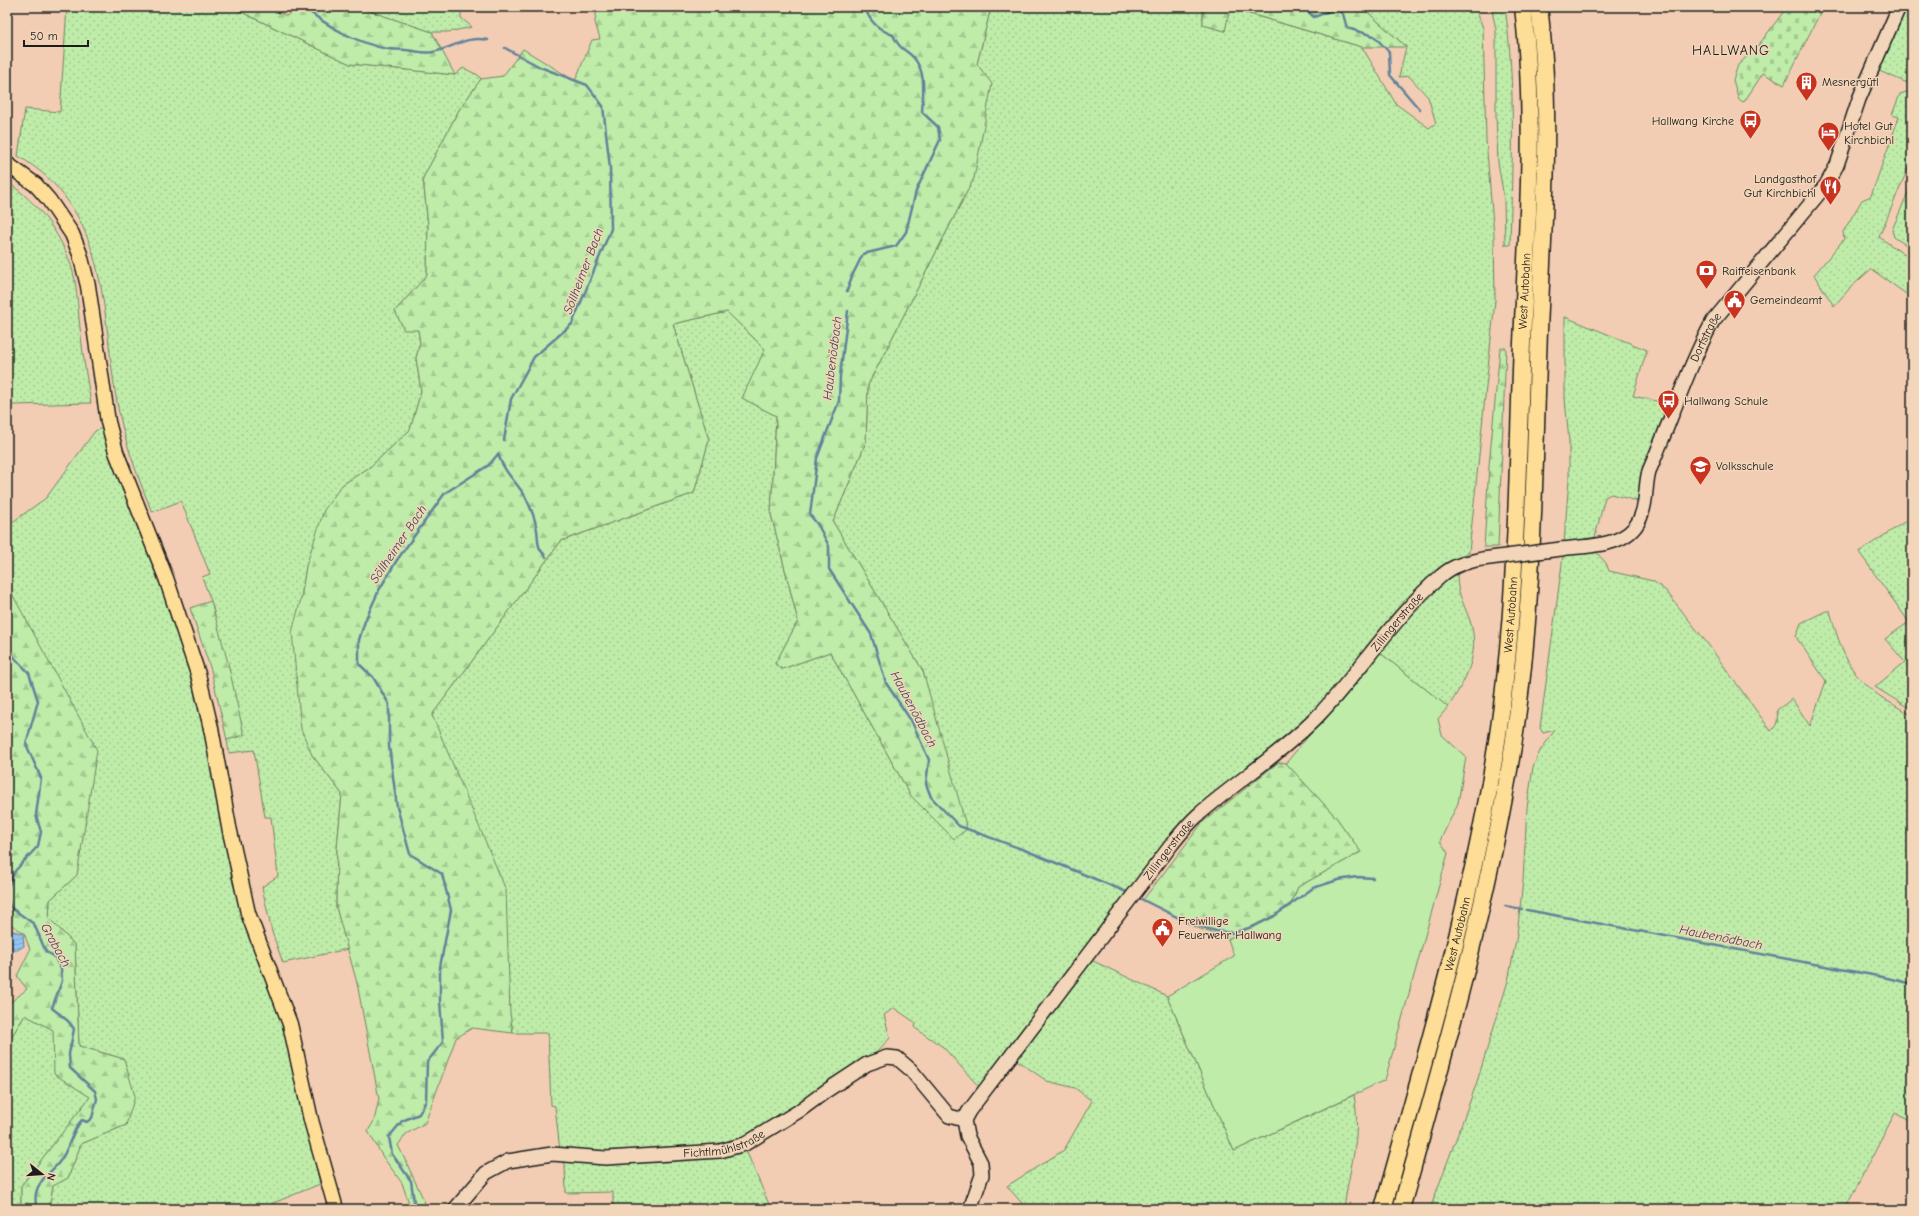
<svg xmlns="http://www.w3.org/2000/svg" width="1919" height="1216" font-family="'Comic Neue',sans-serif">
	<style>
		.grass { fill: url(#grass-dots); stroke: #6e8462 }
		.forest { fill: url(#forest-firs); stroke: #6e8462 }
		.cemetery { fill: url(#cemetery-stones); stroke: #6e8462 }
		.green { fill: #bfeca9; stroke: #6e8462 }
		.water { fill: url(#water-rules); stroke: #63819b }
		.lines { fill: none; stroke-linecap: round; stroke-linejoin: round }
		.stream { stroke: #63819b; stroke-width: 2.5 }
		.secondary-casing { stroke: #1c1c1c; stroke-width: 16 }
		.primary-casing { stroke: #1c1c1c; stroke-width: 17 }
		.highway-casing { stroke: #1c1c1c; stroke-width: 19 }
		.secondary { stroke: #f3d6b9; stroke-width: 13 }
		.primary { stroke: #fedd96; stroke-width: 14 }
		.highway { stroke: #fedd96; stroke-width: 16 }
		.secondary-bridge-casing { stroke: #1c1c1c; stroke-width: 16; stroke-linecap: butt }
		.secondary-bridge { stroke: #f3d6b9; stroke-width: 13 }
		.labels { text-anchor: middle; dominant-baseline: central; stroke-width: 3; stroke-linejoin: round; paint-order: stroke }
		.poi-label { font-size: 12px; fill: #1c1c1c; stroke: #f3d6b9; text-anchor: start }
		.street-label { font-size: 12px; fill: #1c1c1c; stroke: #f3d6b9 }
		.water-label { font-size: 13px; font-style: italic; fill: #3a4651; stroke: #f3d6b9 }
		.quarter-label { font-size: 14px; letter-spacing: 1px; fill: #1c1c1c; stroke: #f3d6b9 }
	</style>
	<defs>
		<pattern id="grass-dots" width="8" height="8" patternUnits="userSpaceOnUse"><rect width="8" height="8" fill="#bfeca9"/><path d="M2 2h.1M6 6h.1" fill="none" stroke="#a4ca91" stroke-width="1.8" stroke-linecap="round"/></pattern>
		<pattern id="forest-firs" width="22" height="20" patternUnits="userSpaceOnUse"><rect width="22" height="20" fill="#bfeca9"/><path d="M5 1l3.5 6h-7zM16 11l3.5 6h-7z" fill="#a4ca91"/></pattern>
		<pattern id="cemetery-stones" width="16" height="16" patternUnits="userSpaceOnUse"><rect width="16" height="16" fill="#bfeca9"/><path d="M2 7V4a2 2 0 0 1 4 0v3zM10 15v-3a2 2 0 0 1 4 0v3z" fill="#a4ca91"/></pattern>
		<pattern id="water-rules" width="6" height="5" patternUnits="userSpaceOnUse"><rect width="6" height="5" fill="#93c4ef"/><path d="M0 2.5h6" fill="none" stroke="#7ea8cc"/></pattern>
	</defs>
	<rect width="100%" height="100%" fill="#f2cdb3"/>
	<filter id="ink" filterUnits="userSpaceOnUse"><feTurbulence type="fractalNoise" baseFrequency=".025" numOctaves="2"/><feDisplacementMap in="SourceGraphic" scale="8" xChannelSelector="R" yChannelSelector="G"/><feConvolveMatrix kernelMatrix="1 2 1 2 8 2 1 2 1" color-interpolation-filters="sRGB"/></filter>
	<g filter="url(#ink)">
		<g class="grass">
			<path d="M 67,7 L 231,7 L 350,64 L 455,75 L 463,68 L 478,75 L 481,79 L 459,110 L 423,178 L 428,225 L 427,275 L 395,311 L 418,330 L 420,343 L 416,358 L 421,391 L 410,430 L 370,467 L 342,485 L 306,566 L 301,599 L 312,755 L 342,794 L 337,848 L 336,907 L 348,949 L 283,963 L 272,932 L 262,887 L 278,876 L 271,817 L 265,817 L 254,750 L 229,753 L 227,740 L 244,735 L 211,601 L 202,577 L 210,574 L 181,501 L 152,512 C 137,475 123,438 116,397 C 101,307 109,209 18,156 L 25,109 L 60,112 Z"/>
			<path d="M 357,7 L 461,7 L 461,18 L 472,27 L 448,32 L 432,32 Z"/>
			<path d="M 996,7 L 1203,7 L 1203,25 L 1225,31 L 1229,8 L 1362,47 L 1396,104 L 1429,128 L 1436,123 L 1428,97 L 1409,76 L 1399,77 L 1406,47 L 1362,7 L 1475,7 L 1483,28 L 1486,140 L 1494,236 L 1495,300 L 1469,552 L 1459,558 C 1454,590 1460,593 1470,621 C 1481,653 1465,682 1448,707 L 1379,652 L 1282,743 L 1212,799 L 1085,955 L 1093,961 L 1167,996 L 1234,1151 L 1354,1095 C 1362,1139 1349,1167 1344,1209 L 1027,1209 L 1007,1186 L 1064,1150 L 1092,1101 L 1075,1088 L 1047,1081 L 1009,1055 L 982,1090 L 943,1047 L 915,1028 L 916,1023 L 894,1008 L 884,1015 L 890,1038 L 873,1056 L 742,1141 L 771,1209 L 613,1209 L 613,1192 L 566,1193 L 565,1165 L 560,1151 L 555,1106 L 551,1105 L 548,1033 L 513,1033 L 510,1014 L 432,715 L 561,541 L 694,493 L 709,440 L 673,324 L 727,312 L 765,349 L 743,398 L 776,416 L 771,514 L 798,621 L 775,664 L 782,669 L 830,652 L 911,796 L 923,671 L 833,522 L 866,442 L 868,385 L 974,178 L 977,64 L 990,11 Z"/>
			<path d="M 1491,7 L 1505,7 C 1516,86 1512,166 1510,245 L 1505,245 L 1504,198 L 1498,162 L 1496,115 L 1496,29 Z"/>
			<path d="M 1905,7 L 1912,7 L 1912,85 L 1877,70 Z"/>
			<path d="M 1906,92 L 1912,95 L 1912,159 L 1879,237 L 1912,260 L 1912,298 L 1871,269 L 1850,288 L 1834,306 L 1814,275 L 1844,239 L 1843,232 L 1862,200 L 1871,196 L 1899,117 L 1892,115 L 1900,94 Z"/>
			<path d="M 7,182 C 38,202 63,236 73,272 C 78,292 78,315 81,336 C 83,358 87,380 91,403 L 14,405 L 7,407 Z"/>
			<path d="M 1912,183 L 1912,249 L 1894,237 L 1892,230 Z"/>
			<path d="M 1565,317 L 1647,350 L 1633,396 L 1665,403 L 1663,423 L 1641,502 L 1611,494 L 1605,497 L 1595,537 L 1595,551 L 1606,563 L 1609,571 L 1653,581 L 1666,591 L 1707,643 L 1771,731 C 1778,725 1778,720 1777,710 L 1792,699 L 1810,726 L 1826,681 L 1796,637 L 1801,623 L 1826,611 L 1830,611 C 1846,671 1857,686 1912,715 L 1912,1123 L 1895,1113 L 1845,1209 L 1430,1209 L 1476,1085 L 1508,981 L 1517,935 L 1523,881 L 1527,808 L 1533,767 L 1540,751 L 1555,730 L 1543,733 L 1540,728 L 1563,556 L 1569,479 L 1569,441 L 1565,399 Z"/>
			<path d="M 102,428 L 113,465 L 156,572 L 185,654 L 208,750 L 233,884 L 252,941 L 277,1000 L 305,1114 L 320,1184 L 271,1204 L 273,1209 L 49,1209 L 53,1185 L 68,1178 L 81,1144 L 126,1125 L 124,1059 L 79,1046 L 75,945 L 49,918 L 50,900 L 77,875 L 10,590 L 7,589 L 7,526 L 46,498 L 95,431 Z"/>
			<path d="M 1912,517 L 1912,710 L 1875,687 L 1905,662 L 1885,639 L 1909,622 L 1859,552 Z"/>
			<path d="M 25,1015 L 54,1030 L 55,1074 L 90,1097 L 21,1186 L 21,1209 L 7,1209 L 7,1044 Z"/>
		</g>
		<g class="forest">
			<path d="M 231,7 L 267,7 L 287,16 L 294,8 L 293,7 L 357,7 L 432,32 L 455,75 L 350,64 Z"/>
			<path d="M 597,7 L 996,7 L 990,11 L 977,64 L 992,84 L 974,178 L 868,385 L 866,442 L 833,522 L 923,671 L 967,829 L 954,839 L 911,796 L 830,652 L 782,669 L 775,664 L 798,621 L 771,514 L 776,416 L 742,398 L 765,349 L 727,312 L 673,324 L 709,440 L 694,493 L 561,541 L 432,715 L 506,890 L 510,1013 L 513,1033 L 472,1028 L 456,1038 L 425,1123 L 406,1134 L 398,1145 L 428,1209 L 411,1209 L 402,1183 L 383,1157 L 368,1131 L 374,1121 L 379,1099 L 357,983 L 336,907 L 337,848 L 342,794 L 312,755 L 301,729 L 292,632 L 301,599 L 306,566 L 324,510 L 342,485 L 370,467 L 410,430 L 421,391 L 416,358 L 420,343 L 418,330 L 404,330 L 395,311 L 427,275 L 428,225 L 423,178 L 459,110 L 481,79 L 503,76 L 523,49 L 575,81 L 592,40 L 600,39 L 595,22 Z"/>
			<path d="M 1203,7 L 1362,7 L 1406,47 L 1362,47 L 1230,8 L 1225,31 L 1203,25 Z"/>
			<path d="M 1500,348 L 1506,348 L 1498,547 L 1484,547 L 1489,466 Z"/>
			<path d="M 7,589 L 10,590 L 97,750 L 77,875 L 50,900 L 49,918 L 75,945 L 79,1046 L 124,1059 L 135,1096 L 126,1125 L 81,1144 L 68,1178 L 53,1186 L 49,1209 L 21,1209 L 21,1186 L 90,1097 L 54,1074 L 53,1030 L 25,1015 L 7,1044 L 7,1005 L 27,989 L 17,976 L 30,950 L 24,933 L 7,922 L 7,615 L 9,610 Z"/>
			<path d="M 211,601 L 228,663 L 244,735 L 227,740 L 211,670 L 190,608 Z"/>
			<path d="M 1279,762 L 1286,763 L 1336,817 L 1361,852 L 1298,887 L 1290,907 L 1228,939 L 1195,927 L 1143,900 L 1203,822 Z"/>
		</g>
		<path class="cemetery" d="M 1787,7 L 1823,7 L 1784,85 L 1763,73 L 1744,102 L 1739,100 L 1733,80 L 1738,65 L 1758,46 Z"/>
		<path class="green" d="M 1379,652 L 1448,707 L 1438,719 L 1442,735 L 1466,757 L 1458,803 L 1440,841 L 1448,853 L 1385,1080 L 1234,1151 L 1167,996 L 1234,956 L 1228,939 L 1290,907 L 1298,887 L 1361,852 L 1336,817 L 1286,763 Z"/>
		<path class="water" d="M 7,929 L 23,934 L 24,946 L 16,951 L 7,944 Z"/>
		<g class="lines">
			<g class="stream">
				<path d="M 304,7 C 326,26 359,44 388,49 C 394,50 400,49 406,50 C 416,51 423,54 433,52 C 453,48 467,35 488,40"/>
				<path d="M 1281,7 L 1291,7"/>
				<path d="M 1303,7 L 1314,17 L 1335,9 L 1343,14 L 1347,28 L 1374,36 L 1389,52 L 1390,75 L 1420,110"/>
				<path d="M 847,291 L 852,276 L 863,254 L 896,246 L 906,232 L 916,191 L 940,140 L 938,127 L 922,112 C 923,94 927,72 913,57 C 903,47 901,51 893,35 C 879,30 869,22 865,7"/>
				<path d="M 848,311 L 840,376 L 839,401 L 817,458 L 810,515 L 818,525 L 829,546 L 829,569 L 871,634 L 886,683 L 912,722 L 929,760 L 926,784 L 931,797 L 959,826 L 1027,851 L 1129,893"/>
				<path d="M 504,440 L 511,399 L 534,357 L 572,324 L 611,229 L 610,168 L 603,106 L 587,85 L 540,67 L 505,48"/>
				<path d="M 498,454 C 505,474 515,480 525,496 C 529,504 534,516 536,525 C 540,540 534,544 546,557"/>
				<path d="M 7,636 L 12,655 L 29,673 L 38,701 L 26,744 L 41,778 L 36,815 L 41,832 L 38,846 L 15,871 L 7,889"/>
				<path d="M 7,894 L 10,907 L 34,924 L 46,952 L 54,956 L 61,969 L 62,981 L 52,1008 L 68,1021 L 74,1029 L 69,1054 L 70,1068 L 95,1091 L 97,1099 L 92,1118 L 87,1122 L 82,1120 C 71,1131 70,1148 60,1161 C 52,1172 39,1179 36,1193 C 35,1198 36,1204 36,1209"/>
				<path d="M 1141,899 L 1191,924 L 1216,931 L 1233,933 L 1255,926 L 1273,917 L 1313,888 L 1338,880 L 1357,877 L 1373,878"/>
				<path d="M 1505,906 L 1522,909"/>
				<path d="M 1527,910 L 1883,977 L 1912,984"/>
				<path d="M 415,1209 L 411,1181 L 392,1154 L 389,1137 L 402,1121 L 419,1114 L 426,1101 L 427,1062 L 443,1042 L 440,1001 L 440,967 L 451,910 L 442,874 L 410,854 L 397,807 L 389,746 L 389,704 L 373,677 L 359,664 L 359,640 L 365,621 L 379,590 L 397,560 L 445,493 L 489,465 L 498,454"/>
			</g>
			<defs>
				<g id="secondary">
					<path id="s1" d="M 1561,549 C 1590,545 1632,548 1642,513 C 1647,500 1645,485 1649,471 C 1671,421 1687,369 1713,321 L 1826,185 L 1837,165 L 1859,99 L 1899,7"/>
					<path id="s2" d="M 455,1209 L 486,1173 L 508,1161 L 552,1154 L 606,1158 L 720,1151 L 745,1144 L 799,1111 L 826,1091 L 867,1064 L 887,1057 L 897,1058 L 911,1070 L 949,1116 L 964,1120"/>
					<path id="s3" d="M 970,1209 L 982,1175 L 981,1163 L 967,1136 L 964,1120 L 969,1111 L 1172,844 C 1180,834 1189,823 1198,815 C 1236,782 1279,755 1315,719 C 1359,674 1393,617 1441,576 C 1453,565 1467,562 1482,559"/>
				</g>
				<path id="primary" d="M 7,164 L 36,185 L 49,200 L 72,234 L 80,254 L 88,286 L 108,422 L 116,452 L 166,578 L 198,674 L 211,728 L 229,827 L 248,913 L 290,1024 L 311,1120 L 336,1209"/>
				<g id="highway">
					<path id="s4" d="M 1383,1209 C 1427,1050 1475,892 1499,728 C 1517,601 1517,471 1522,343 C 1527,231 1536,119 1523,7"/>
					<path d="M 1401,1209 C 1444,1056 1488,903 1513,746 C 1534,609 1534,469 1539,331 C 1543,223 1553,114 1539,7"/>
				</g>
			</defs>
			<use href="#secondary" class="secondary-casing"/>
			<use href="#primary" class="primary-casing"/>
			<use href="#highway" class="highway-casing"/>
			<use href="#secondary" class="secondary"/>
			<use href="#primary" class="primary"/>
			<use href="#highway" class="highway"/>
			<defs>
				<path id="secondary-bridge" d="M 1482,559 L 1561,549"/>
			</defs>
			<use href="#secondary-bridge" class="secondary-bridge-casing"/>
			<use href="#secondary-bridge" class="secondary-bridge"/>
		</g>
	</g>
	<defs>
		<symbol id="building-pin" viewBox="-11 -11 22 30"><path d="M0 17L-7.5 6A9.5 9.5 0 1 1 7.5 6Z" fill="#c8321e" stroke="#f3d6b9"/><path d="M-4-6H4V6H1V3H-1V6H-4ZM-2.5-4.3h1.7v1.8h-1.7ZM.8-4.3h1.7v1.8H.8ZM-2.5-1h1.7V.8h-1.7ZM.8-1h1.7V.8H.8Z" fill="#fff"/></symbol>
		<symbol id="bus-pin" viewBox="-11 -11 22 30"><path d="M0 17L-7.5 6A9.5 9.5 0 1 1 7.5 6Z" fill="#c8321e" stroke="#f3d6b9"/><path d="M-5-6H5V4H4V6H2V4H-2V6H-4V4H-5ZM-3.5-4V0h7V-4ZM-3.5 1.2v1.5H-2V1.2ZM2 1.2v1.5H3.5V1.2Z" fill="#fff"/></symbol>
		<symbol id="hotel-pin" viewBox="-11 -11 22 30"><path d="M0 17L-7.5 6A9.5 9.5 0 1 1 7.5 6Z" fill="#c8321e" stroke="#f3d6b9"/><path d="M-6-4.5h1.5V1H6V5H4.5V3h-9V5H-6ZM-4 0a1.8 1.8 0 1 1 3.6 0ZM.5 0V-2.5h3Q6-2.5 6 0Z" fill="#fff"/></symbol>
		<symbol id="restaurant-pin" viewBox="-11 -11 22 30"><path d="M0 17L-7.5 6A9.5 9.5 0 1 1 7.5 6Z" fill="#c8321e" stroke="#f3d6b9"/><path d="M-5-6h1v4h1v-4h1v4h1v-4h1v5L-1.5 .5V6h-2V.5L-5-1ZM5-6V6H3V1.5H1.5Q1.5-4 5-6Z" fill="#fff"/></symbol>
		<symbol id="bank-pin" viewBox="-11 -11 22 30"><path d="M0 17L-7.5 6A9.5 9.5 0 1 1 7.5 6Z" fill="#c8321e" stroke="#f3d6b9"/><path d="M-6-4H6V4H-6ZM0-2.3a2.3 2.3 0 1 0 0 4.6a2.3 2.3 0 1 0 0-4.6Z" fill="#fff"/></symbol>
		<symbol id="civic-pin" viewBox="-11 -11 22 30"><path d="M0 17L-7.5 6A9.5 9.5 0 1 1 7.5 6Z" fill="#c8321e" stroke="#f3d6b9"/><path d="M-.6-6.5H3V-4.5H.6V-3L4-1V1h2V6H-6V1h2V-1L-.6-3ZM-1.2 2.5V6h2.4V2.5Z" fill="#fff"/></symbol>
		<symbol id="school-pin" viewBox="-11 -11 22 30"><path d="M0 17L-7.5 6A9.5 9.5 0 1 1 7.5 6Z" fill="#c8321e" stroke="#f3d6b9"/><path d="M0-5L7-2L0 1L-7-2ZM-4 1L0 2.5L4 1V4Q0 6-4 4Z" fill="#fff"/></symbol>
	</defs>
	<g fill-rule="evenodd">
		<use href="#building-pin" x="1794" y="70" width="25" height="34"/>
		<use href="#bus-pin" x="1738" y="108" width="25" height="34"/>
		<use href="#hotel-pin" x="1816" y="120" width="25" height="34"/>
		<use href="#restaurant-pin" x="1818" y="174" width="25" height="34"/>
		<use href="#bank-pin" x="1694" y="258" width="25" height="34"/>
		<use href="#civic-pin" x="1722" y="288" width="25" height="34"/>
		<use href="#bus-pin" x="1656" y="388" width="25" height="34"/>
		<use href="#school-pin" x="1688" y="454" width="25" height="34"/>
		<use href="#civic-pin" x="1150" y="916" width="25" height="34"/>
	</g>
	<g class="labels">
		<g class="poi-label">
			<text x="1822" y="82">Mesnergütl</text>
			<text x="1734" y="121" text-anchor="end">Hallwang Kirche</text>
			<text x="1844" y="126">Hotel Gut<tspan x="1844" dy="14">Kirchbichl</tspan></text>
			<text x="1816" y="179" text-anchor="end">Landgasthof<tspan x="1816" dy="14">Gut Kirchbichl</tspan></text>
			<text x="1722" y="271">Raiffeisenbank</text>
			<text x="1750" y="300">Gemeindeamt</text>
			<text x="1684" y="401">Hallwang Schule</text>
			<text x="1716" y="466">Volksschule</text>
			<text x="1178" y="921">Freiwillige<tspan x="1178" dy="14">Feuerwehr Hallwang</tspan></text>
		</g>
		<g class="street-label">
			<text stroke="none"><textPath href="#s4" startOffset="933">West Autobahn</textPath></text>
			<text stroke="none"><textPath href="#s1" startOffset="283">Dorfstraße</textPath></text>
			<text stroke="none"><textPath href="#s4" startOffset="609">West Autobahn</textPath></text>
			<text stroke="none"><textPath href="#s3" startOffset="758">Zillingerstraße</textPath></text>
			<text stroke="none"><textPath href="#s3" startOffset="434">Zillingerstraße</textPath></text>
			<text stroke="none"><textPath href="#s4" startOffset="285">West Autobahn</textPath></text>
			<text stroke="none"><textPath href="#s2" startOffset="291">Fichtlmühlstraße</textPath></text>
		</g>
		<g class="water-label">
			<text transform="translate(583 271) rotate(-69)">Söllheimer Bach</text>
			<text transform="translate(832 358) rotate(-83)">Haubenödbach</text>
			<text transform="translate(398 544) rotate(-56)">Söllheimer Bach</text>
			<text transform="translate(914 709) rotate(62)">Haubenödbach</text>
			<text transform="translate(1721 937) rotate(11)">Haubenödbach</text>
			<text transform="translate(56 945) rotate(61)">Grabach</text>
		</g>
		<g class="quarter-label">
			<text x="1731" y="50">HALLWANG</text>
		</g>
	</g>
	<rect width="1919" height="1216" fill="none" stroke="#f3d6b9" stroke-width="24"/>
	<rect x="12" y="12" width="1895" height="1192" fill="none" stroke="#1c1c1c" stroke-width="1.5" filter="url(#ink)"/>
	<g transform="translate(42 1174) rotate(107)" stroke="#f3d6b9" stroke-width="3" paint-order="stroke">
	<path d="M0-3L7 15L0 10L-7 15Z" fill="#1c1c1c"/>
	<text y="-6" font-size="11" font-weight="bold" text-anchor="middle" fill="#1c1c1c">N</text>
	</g>
	<path d="M24 40v6h64v-6" fill="none" stroke="#1c1c1c" stroke-width="2"/>
	<text x="30" y="40" font-size="12" fill="#1c1c1c" stroke="#f3d6b9" stroke-width="3" paint-order="stroke">50 m</text>
</svg>
